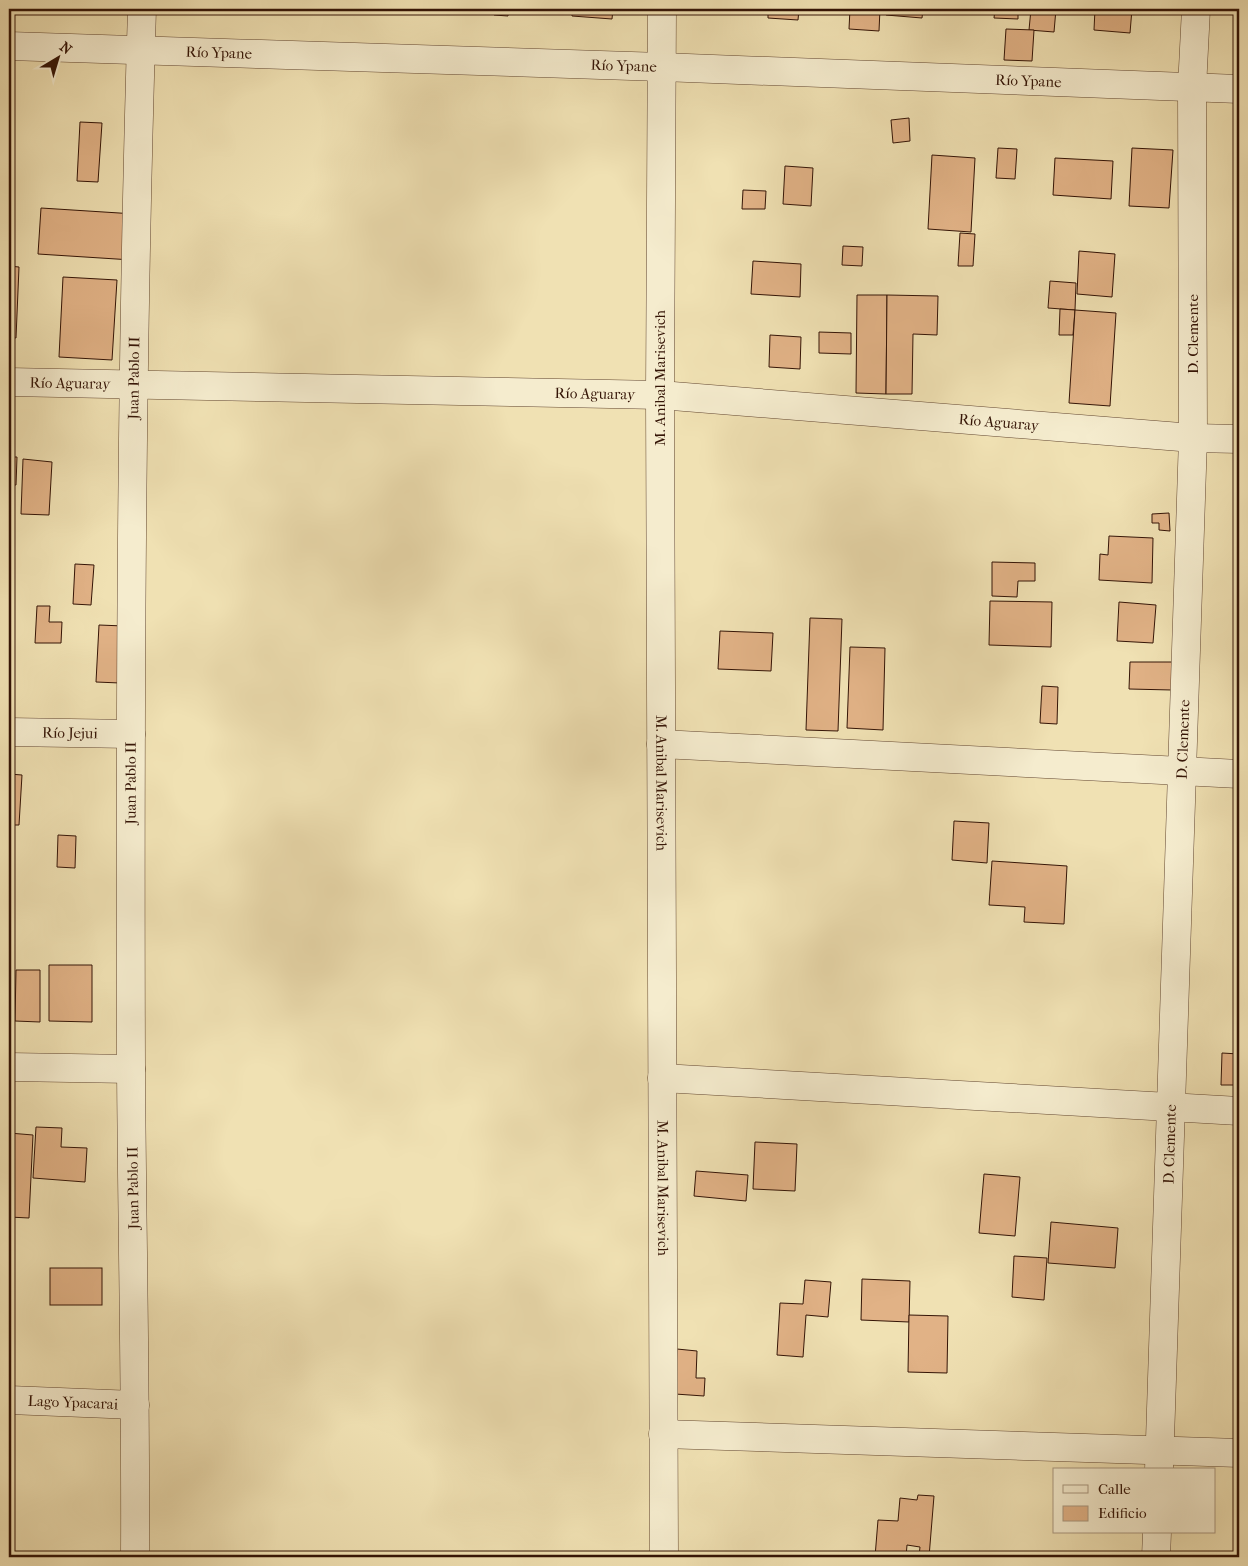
<svg xmlns="http://www.w3.org/2000/svg" width="1248" height="1566" font-family="'IM FELL French Canon',serif">
	<style>
		.building { fill: #e1b286; stroke: #341406 }
		.lines { fill: none; stroke-linecap: round; stroke-linejoin: round }
		.street-casing { stroke: #634731; stroke-width: 29 }
		.street { stroke: #f5ecce; stroke-width: 28 }
		.labels { text-anchor: middle; dominant-baseline: central; stroke-width: 4; stroke-linejoin: round; paint-order: stroke }
		.street-label { font-size: 15px; fill: #341406; stroke: #f5ecce }
	</style>
	<rect width="100%" height="100%" fill="#f0e1b3"/>
	<filter id="stains"><feTurbulence type="fractalNoise" baseFrequency=".004" numOctaves="4"/><feColorMatrix values="0 0 0 0 .2 0 0 0 0 .09 0 0 0 0 .02 0 0 0 .5 -.17"/></filter>
	<radialGradient id="worn" r=".72"><stop offset=".6" stop-color="#630" stop-opacity="0"/><stop offset="1" stop-color="#630" stop-opacity=".3"/></radialGradient>
	<g class="building">
		<path d="M 495,9 L 508,9 L 508,16 L 494,15 Z"/>
		<path d="M 572,9 L 613,9 L 612,19 L 572,16 Z"/>
		<path d="M 768,9 L 799,9 L 798,20 L 768,18 Z"/>
		<path d="M 850,9 L 880,9 L 879,31 L 849,29 Z"/>
		<path d="M 887,9 L 923,9 L 922,18 L 886,15 Z"/>
		<path d="M 995,9 L 1018,9 L 1018,19 L 994,18 Z"/>
		<path d="M 1031,9 L 1056,9 L 1054,32 L 1029,30 Z"/>
		<path d="M 1095,9 L 1132,9 L 1130,33 L 1094,30 Z"/>
		<path d="M 1006,29 L 1034,30 L 1032,61 L 1004,60 Z"/>
		<path d="M 909,118 L 910,141 L 893,143 L 891,120 Z"/>
		<path d="M 80,122 L 102,123 L 98,182 L 77,181 Z"/>
		<path d="M 998,148 L 1017,149 L 1015,179 L 996,178 Z"/>
		<path d="M 1132,148 L 1173,150 L 1169,208 L 1129,206 Z"/>
		<path d="M 932,155 L 975,158 L 971,232 L 928,229 Z"/>
		<path d="M 1055,158 L 1113,161 L 1111,199 L 1053,195 Z"/>
		<path d="M 785,166 L 813,168 L 811,206 L 783,204 Z"/>
		<path d="M 743,190 L 766,191 L 765,209 L 742,209 Z"/>
		<path d="M 41,208 L 135,214 L 132,260 L 38,254 Z"/>
		<path d="M 960,233 L 975,234 L 973,266 L 958,266 Z"/>
		<path d="M 843,246 L 863,247 L 862,266 L 842,265 Z"/>
		<path d="M 1079,251 L 1115,254 L 1112,297 L 1077,294 Z"/>
		<path d="M 753,261 L 801,264 L 800,297 L 751,294 Z"/>
		<path d="M 9,266 L 19,267 L 16,338 L 9,337 Z"/>
		<path d="M 63,277 L 117,280 L 112,360 L 59,357 Z"/>
		<path d="M 1050,281 L 1076,283 L 1075,310 L 1048,308 Z"/>
		<path d="M 857,295 L 887,295 L 886,394 L 856,393 Z"/>
		<path d="M 887,295 L 938,296 L 937,335 L 913,334 L 912,394 L 886,394 Z"/>
		<path d="M 1060,309 L 1075,310 L 1073,335 L 1059,335 Z"/>
		<path d="M 1075,310 L 1116,313 L 1110,406 L 1069,403 Z"/>
		<path d="M 819,332 L 851,333 L 851,354 L 819,353 Z"/>
		<path d="M 770,335 L 801,337 L 800,369 L 769,367 Z"/>
		<path d="M 9,457 L 17,457 L 16,485 L 9,485 Z"/>
		<path d="M 23,459 L 52,462 L 49,515 L 21,514 Z"/>
		<path d="M 1169,513 L 1170,531 L 1159,530 L 1159,523 L 1152,523 L 1152,514 Z"/>
		<path d="M 1109,536 L 1153,538 L 1152,583 L 1099,580 L 1100,554 L 1108,555 Z"/>
		<path d="M 992,562 L 1035,563 L 1035,581 L 1018,581 L 1017,597 L 992,596 Z"/>
		<path d="M 75,564 L 94,565 L 91,605 L 73,604 Z"/>
		<path d="M 990,601 L 1052,602 L 1051,647 L 989,645 Z"/>
		<path d="M 1119,602 L 1156,605 L 1153,643 L 1117,641 Z"/>
		<path d="M 9,605 L 12,605 L 9,674 Z"/>
		<path d="M 37,606 L 50,606 L 49,622 L 62,622 L 61,643 L 35,643 Z"/>
		<path d="M 810,618 L 842,619 L 838,731 L 806,730 Z"/>
		<path d="M 99,625 L 124,626 L 120,683 L 96,682 Z"/>
		<path d="M 720,631 L 773,633 L 771,671 L 718,669 Z"/>
		<path d="M 850,647 L 885,648 L 883,730 L 847,728 Z"/>
		<path d="M 1130,662 L 1172,662 L 1172,690 L 1129,689 Z"/>
		<path d="M 1042,686 L 1058,687 L 1057,724 L 1040,723 Z"/>
		<path d="M 9,774 L 22,775 L 19,825 L 9,825 Z"/>
		<path d="M 954,821 L 989,823 L 987,863 L 952,860 Z"/>
		<path d="M 58,835 L 76,836 L 75,868 L 57,867 Z"/>
		<path d="M 992,861 L 1067,866 L 1064,924 L 1024,922 L 1025,907 L 989,905 Z"/>
		<path d="M 49,965 L 92,965 L 92,1022 L 49,1021 Z"/>
		<path d="M 16,970 L 40,970 L 40,1022 L 15,1021 Z"/>
		<path d="M 1222,1053 L 1239,1054 L 1239,1085 L 1221,1085 Z"/>
		<path d="M 36,1127 L 62,1128 L 61,1147 L 87,1148 L 85,1182 L 33,1178 Z"/>
		<path d="M 9,1133 L 33,1135 L 29,1218 L 9,1217 Z"/>
		<path d="M 755,1142 L 797,1144 L 795,1191 L 753,1189 Z"/>
		<path d="M 696,1171 L 748,1175 L 746,1201 L 694,1196 Z"/>
		<path d="M 984,1174 L 1020,1177 L 1015,1236 L 979,1233 Z"/>
		<path d="M 1051,1222 L 1118,1228 L 1115,1268 L 1048,1263 Z"/>
		<path d="M 1014,1256 L 1047,1258 L 1044,1300 L 1012,1297 Z"/>
		<rect x="50" y="1268" width="52" height="37"/>
		<path d="M 862,1279 L 910,1281 L 909,1322 L 861,1320 Z"/>
		<path d="M 805,1280 L 831,1282 L 828,1317 L 806,1315 L 803,1357 L 777,1355 L 780,1303 L 803,1304 Z"/>
		<path d="M 909,1315 L 948,1316 L 947,1373 L 908,1372 Z"/>
		<path d="M 677,1349 L 697,1351 L 696,1378 L 705,1378 L 704,1396 L 675,1394 Z"/>
		<path d="M 918,1495 L 934,1496 L 929,1557 L 919,1556 L 920,1547 L 907,1545 L 906,1557 L 875,1557 L 878,1520 L 898,1521 L 900,1498 L 917,1500 Z"/>
	</g>
	<g class="lines">
		<defs>
			<g id="street">
				<path id="s1" d="M 662,9 L 660,395 L 664,1557"/>
				<path id="s2" d="M 9,46 L 662,67 L 1239,89"/>
				<path id="s3" d="M 9,382 L 660,395 L 1193,438 L 1239,439"/>
				<path id="s4" d="M 9,732 L 131,734"/>
				<path d="M 661,744 L 1239,774"/>
				<path d="M 9,1067 L 131,1069"/>
				<path d="M 662,1078 L 1239,1111"/>
				<path id="s5" d="M 9,1400 L 135,1405"/>
				<path d="M 663,1434 L 1239,1453"/>
				<path id="s6" d="M 1159,1470 L 1193,438 L 1192,88 L 1196,9"/>
				<path id="s7" d="M 135,1557 C 136,1394 132,1230 131,1067 C 130,714 131,361 142,9"/>
				<path d="M 1156,1557 L 1157,1532"/>
			</g>
		</defs>
		<use href="#street" class="street-casing"/>
		<use href="#street" class="street"/>
	</g>
	<g class="labels">
		<g class="street-label">
			<text stroke="none"><textPath href="#s2" startOffset="210">Río Ypane</textPath></text>
			<text stroke="none"><textPath href="#s2" startOffset="615">Río Ypane</textPath></text>
			<text stroke="none"><textPath href="#s2" startOffset="1020">Río Ypane</textPath></text>
			<text transform="translate(1193 334) rotate(-90)">D. Clemente</text>
			<text stroke="none"><textPath href="#s7" startOffset="1179">Juan Pablo II</textPath></text>
			<text transform="translate(660 378) rotate(-90)">M. Anibal Marisevich</text>
			<text stroke="none"><textPath href="#s3" startOffset="61">Río Aguaray</textPath></text>
			<text stroke="none"><textPath href="#s3" startOffset="586">Río Aguaray</textPath></text>
			<text stroke="none"><textPath href="#s3" startOffset="991">Río Aguaray</textPath></text>
			<text stroke="none"><textPath href="#s4" startOffset="61">Río Jejui</textPath></text>
			<text stroke="none"><textPath href="#s6" startOffset="731">D. Clemente</textPath></text>
			<text stroke="none"><textPath href="#s7" startOffset="774">Juan Pablo II</textPath></text>
			<text stroke="none"><textPath href="#s1" startOffset="774">M. Anibal Marisevich</textPath></text>
			<text stroke="none"><textPath href="#s6" startOffset="326">D. Clemente</textPath></text>
			<text transform="translate(133 1188) rotate(-91)">Juan Pablo II</text>
			<text stroke="none"><textPath href="#s1" startOffset="1179">M. Anibal Marisevich</textPath></text>
			<text stroke="none"><textPath href="#s5" startOffset="64">Lago Ypacarai</textPath></text>
		</g>
	</g>
	<rect width="1248" height="1566" fill="none" stroke="#f0e1b3" stroke-width="30"/>
	<rect x="10" y="10" width="1228" height="1546" fill="none" stroke="#341406" stroke-width="2.5"/>
	<rect x="15" y="15" width="1218" height="1536" fill="none" stroke="#341406"/>
	<rect x="1053" y="1468" width="162" height="65" fill="#f5ecce" stroke="#a8967e"/>
	<rect x="1063" y="1485" width="25" height="8" fill="#f5ecce" stroke="#a8967e"/>
	<text x="1098" y="1494" font-size="15" fill="#341406">Calle</text>
	<rect x="1063" y="1506" width="25" height="15" fill="#e1b286" stroke="#a8967e"/>
	<text x="1098" y="1518" font-size="15" fill="#341406">Edificio</text>
	<g transform="translate(58 58) rotate(38)" stroke="#f5ecce" stroke-width="4" paint-order="stroke">
	<path d="M0-4L9 19L0 12L-9 19Z" fill="#341406"/>
	<text y="-8" font-size="14" font-weight="bold" text-anchor="middle" fill="#341406">N</text>
	</g>
	<rect width="100%" height="100%" filter="url(#stains)"/>
	<rect width="100%" height="100%" fill="url(#worn)"/>
</svg>
